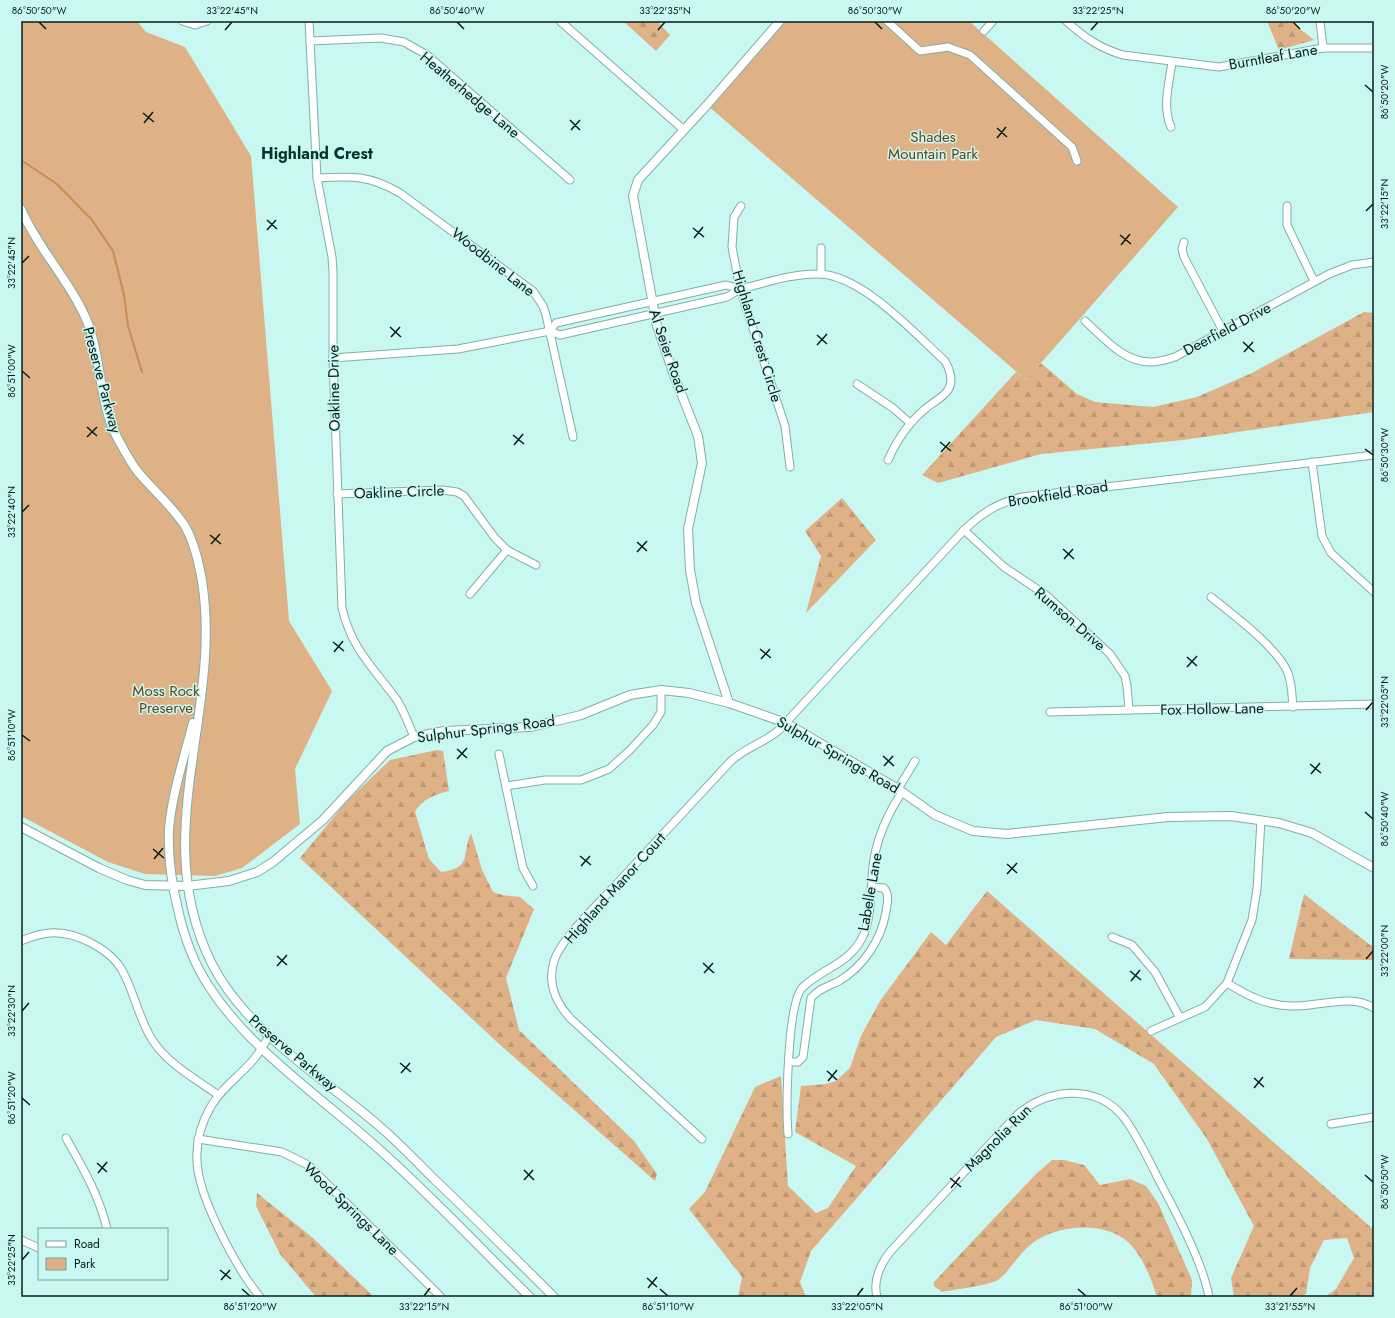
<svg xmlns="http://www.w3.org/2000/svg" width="1395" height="1318" font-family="Jost,sans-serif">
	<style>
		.forest { fill: url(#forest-firs) }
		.green { fill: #dfb186 }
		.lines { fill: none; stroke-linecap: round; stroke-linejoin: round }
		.stream { stroke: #c78d54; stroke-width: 2 }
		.minor-casing { stroke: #81afa8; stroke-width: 9 }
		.tertiary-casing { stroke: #81afa8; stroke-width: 10 }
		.minor { stroke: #fff; stroke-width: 7 }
		.tertiary { stroke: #fff; stroke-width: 8 }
		.ticks { fill: none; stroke: #0a1c1a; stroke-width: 1.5 }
		.labels { text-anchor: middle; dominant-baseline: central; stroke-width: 3; stroke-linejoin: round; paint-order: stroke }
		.street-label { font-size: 15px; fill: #0a1c1a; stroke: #c8f8f1 }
		.park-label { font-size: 15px; fill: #694116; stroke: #c8f8f1 }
		.neighbourhood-label { font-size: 16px; font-weight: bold; fill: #02332e; stroke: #c8f8f1 }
		.neatline { fill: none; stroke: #0a1c1a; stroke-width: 1.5 }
		.ticks-label { font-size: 10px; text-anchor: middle; fill: #0a1c1a }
	</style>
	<defs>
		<pattern id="forest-firs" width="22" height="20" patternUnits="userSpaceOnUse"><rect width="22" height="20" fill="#dfb186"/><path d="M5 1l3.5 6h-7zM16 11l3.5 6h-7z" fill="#be9873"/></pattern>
	</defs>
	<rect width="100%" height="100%" fill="#c8f8f1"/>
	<g class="forest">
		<path d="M 623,21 L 657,21 L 670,35 L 656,51 Z"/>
		<path d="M 1267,21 L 1290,21 L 1314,40 L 1279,50 Z"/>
		<path d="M 1364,312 L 1374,313 L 1374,412 L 1183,440 L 1041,454 L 938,483 L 922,475 L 1016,372 L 1026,380 L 1041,363 L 1077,394 L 1095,402 L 1153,407 L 1197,397 L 1252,373 Z"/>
		<path d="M 842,498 L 876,540 L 806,613 L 821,556 L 805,531 Z"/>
		<path d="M 437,750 L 443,751 L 449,791 C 436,794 421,800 415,812 L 429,859 L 441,872 C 473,868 461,855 471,833 L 482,870 L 493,892 L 502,895 L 520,897 L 534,909 L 506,978 L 519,1030 L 634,1141 L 657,1174 L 655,1181 L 498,1043 L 300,858 L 347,801 L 390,760 Z"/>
		<path d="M 987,891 L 1374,1230 L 1374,1297 L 1325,1297 L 1336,1289 L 1354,1258 L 1347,1238 L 1324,1240 L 1310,1268 L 1306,1294 L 1300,1297 L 1234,1297 L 1231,1278 L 1254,1226 L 1207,1139 L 1154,1064 L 1095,1029 L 1036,1020 L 996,1037 L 811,1251 L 800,1282 L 806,1297 L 738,1297 L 742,1277 L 689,1209 L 705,1192 L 755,1087 L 781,1076 L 788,1186 L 816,1213 L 828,1208 L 856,1166 L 795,1132 L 801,1086 L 826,1084 L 836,1081 L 850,1068 L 861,1036 L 880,1001 L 931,932 L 946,945 Z"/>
		<path d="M 1304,894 L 1374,948 L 1374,960 L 1289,959 Z"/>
		<path d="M 1052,1160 L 1064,1160 L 1084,1165 L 1100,1185 L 1130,1179 L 1146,1186 L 1158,1203 L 1192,1280 L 1191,1297 L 1157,1297 C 1151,1279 1145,1261 1132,1246 C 1109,1219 1053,1224 1029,1246 C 1019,1254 1006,1276 996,1281 C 988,1285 953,1290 942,1292 L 934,1286 L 934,1282 L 1035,1175 Z"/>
		<path d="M 257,1193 L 313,1238 L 374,1297 L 316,1297 L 280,1254 L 256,1206 Z"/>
	</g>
	<g class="green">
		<path d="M 21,21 L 137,21 L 146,32 L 185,47 L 251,156 L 289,621 L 332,691 L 295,769 L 300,824 L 242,868 L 215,876 L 145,874 L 108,862 L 21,816 Z"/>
		<path d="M 785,21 L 969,21 L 1178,207 L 1026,380 L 707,105 Z"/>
	</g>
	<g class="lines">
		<path class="stream" d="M 21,160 L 57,184 L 92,220 L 113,251 L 124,295 L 128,326 L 142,372"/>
		<defs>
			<g id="minor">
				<path d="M 182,21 L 195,25 L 207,21"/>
				<path d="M 309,21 L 317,178 L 332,257 L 333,272 L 333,358 L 342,608 C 352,650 373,667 397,700 C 404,711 409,725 414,737"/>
				<path d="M 560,21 L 684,130"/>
				<path d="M 887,21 L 920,51 L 948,47 L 970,55 L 1072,147 L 1077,161"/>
				<path d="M 1066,21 C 1084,37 1099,48 1123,55 L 1219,67 L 1323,48 L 1374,48"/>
				<path d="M 1320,21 L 1323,48"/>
				<path d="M 984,31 L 993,21"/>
				<path d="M 310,41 L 381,38 L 404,42 L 427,55 L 570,180"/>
				<path d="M 1171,127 C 1162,107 1169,84 1172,62"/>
				<path d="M 317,178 C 352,176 369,175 400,193 L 533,291 L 543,306 L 546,315 L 573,437"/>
				<path d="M 741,206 L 734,217 L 732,247 L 740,289 L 785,426 L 790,467"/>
				<path d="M 1287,206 L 1287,225 L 1314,281"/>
				<path d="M 1184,242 L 1182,249 L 1184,257 L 1223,331"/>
				<path d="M 821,274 L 821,248"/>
				<path d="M 740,289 C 765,283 794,273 820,274 C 863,276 914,333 945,361 C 950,370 954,381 948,390 C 943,398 931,403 924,410 C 907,424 897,440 888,460"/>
				<path d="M 1085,321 C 1104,338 1123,362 1151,362 C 1159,362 1168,359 1175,357 L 1329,274 L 1352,265 L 1374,262"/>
				<path d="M 333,358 L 458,349 L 550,331 L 560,335 L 727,297 L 740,289 L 726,285 L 556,323 L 550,331"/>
				<path d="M 857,384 L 893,408 L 910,423"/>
				<path d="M 1312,462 L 1322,536 L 1331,553 L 1374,592"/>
				<path d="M 337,494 L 442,490 L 457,492 L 464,496 L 495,538 L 507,550 L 536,565"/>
				<path d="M 964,530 L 1004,567 L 1046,595 L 1110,654 L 1125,676 L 1127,686 L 1129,710"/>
				<path d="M 470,594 L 507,550"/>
				<path d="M 1211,597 C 1233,615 1278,648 1288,673 C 1292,684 1292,696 1293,707"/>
				<path d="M 1050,712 L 1374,704"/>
				<path d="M 499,754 L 523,868 L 533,886"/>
				<path d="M 506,786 L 545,780 L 581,780 L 609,769 L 630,750 L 653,725 L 661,712 L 661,690"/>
				<path d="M 898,789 L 915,761"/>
				<path d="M 1112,937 L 1132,945 L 1155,972 L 1180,1018"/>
				<path d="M 21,941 C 30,937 40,934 50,933 C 76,931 113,950 124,974 C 135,995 139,1020 153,1041 C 168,1064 196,1079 218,1095"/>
				<path d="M 1227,983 C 1248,996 1267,1006 1293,1006 C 1319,1007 1350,993 1374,1008"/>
				<path d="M 1151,1031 L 1205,1007 L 1227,983 L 1252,920 L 1257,889 L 1261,820"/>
				<path d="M 790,1062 L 798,1062 L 803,1057 L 811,998 C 818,989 829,986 839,981 C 864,966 881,940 886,912 C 887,904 890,895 884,888 L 872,887"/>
				<path d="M 1331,1124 L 1374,1117"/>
				<path d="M 788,1134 C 786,1109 787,1002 803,987 C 824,967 851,964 864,934 C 873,910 870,883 874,859 C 878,835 889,812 902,792"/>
				<path d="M 66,1138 C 83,1168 99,1195 107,1229"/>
				<path d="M 198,1139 L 282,1152 L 308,1165 L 441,1297"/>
				<path d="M 702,1139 L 571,1019 C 556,1003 547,984 554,961 C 561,939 596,906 613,888 C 652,846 691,804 730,762 C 744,748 764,743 779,730 L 964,530 C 982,513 997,503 1022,497 L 1374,455"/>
				<path d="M 21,1240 L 39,1248"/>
				<path d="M 260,1297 C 237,1269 198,1197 197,1161 C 196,1143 201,1124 210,1108 C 221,1088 240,1076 254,1059 C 260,1052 264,1044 269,1036"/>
				<path d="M 877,1297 C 873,1281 880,1265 890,1252 L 1015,1117 C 1045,1088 1097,1082 1125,1119 C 1140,1140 1151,1165 1163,1188 C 1179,1218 1203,1264 1209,1297"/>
			</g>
			<g id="tertiary">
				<path d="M 21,209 C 39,251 73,284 89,326 C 102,363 99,405 118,439 C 124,450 130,462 138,472 C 153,490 172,506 185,526 C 194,542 199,563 202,581 C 223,713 147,835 212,964 C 246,1031 322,1077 378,1125 C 398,1142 416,1161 434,1179 C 475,1218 514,1257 554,1297"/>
				<path d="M 729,703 L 696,603 L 690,570 L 688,529 L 702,463 L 698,436 L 675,378 L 657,326 L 633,196 L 638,180 L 707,105 L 780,21"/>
				<path d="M 193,723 C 184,758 172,794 169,829 C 168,855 171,880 177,905 C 183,934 193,963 210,988 C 248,1047 319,1096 372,1143 C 426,1190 478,1246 530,1297"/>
				<path d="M 21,827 L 99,868 L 127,880 L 145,885 L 187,886 L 229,881 L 257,872 L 273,862 L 323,820 L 387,751 L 414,737 L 444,731 L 531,727 L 581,715 L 630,695 L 661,690 L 689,693 L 729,703 L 786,723 L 898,789 L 935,815 L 973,831 L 1007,834 L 1168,817 L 1231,816 L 1279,823 L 1312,833 L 1374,868"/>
			</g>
		</defs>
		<use href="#minor" class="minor-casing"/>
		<use href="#tertiary" class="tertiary-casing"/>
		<use href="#minor" class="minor"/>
		<use href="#tertiary" class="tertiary"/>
	</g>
	<path class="ticks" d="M 39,22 L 46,29M 457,22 L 464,29M 875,22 L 882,29M 1293,22 L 1300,29M 225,30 L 232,22M 658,30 L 665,22M 1091,30 L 1098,22M 1365,85 L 1373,92M 143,113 L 154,122M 570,120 L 580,130M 144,123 L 153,112M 997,128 L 1007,137M 571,130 L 580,120M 997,138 L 1006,127M 1366,211 L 1373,204M 267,220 L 277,229M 693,228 L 704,237M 267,230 L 276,220M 1120,235 L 1131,244M 694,238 L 703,227M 1121,245 L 1130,234M 22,263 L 29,256M 390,327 L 401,337M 817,335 L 827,344M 391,337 L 400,327M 1243,342 L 1254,352M 817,345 L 827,334M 1244,352 L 1253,342M 22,371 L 30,378M 87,427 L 97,436M 513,435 L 524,444M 87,437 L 97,427M 940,442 L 951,451M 514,445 L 523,434M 1365,449 L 1373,455M 941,452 L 950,442M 22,512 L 29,505M 210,535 L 221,544M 637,542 L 647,551M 211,544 L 220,534M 1063,549 L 1074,559M 637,552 L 647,541M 1064,559 L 1073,549M 333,642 L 344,651M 760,649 L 771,658M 334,652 L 343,641M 1187,657 L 1197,666M 761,659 L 770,649M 1187,667 L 1197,656M 1366,710 L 1373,702M 22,735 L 30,741M 457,749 L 467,758M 883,756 L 894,766M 457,759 L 467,748M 1310,764 L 1321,773M 884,766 L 893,756M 1311,774 L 1320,763M 1365,812 L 1373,819M 153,849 L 164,858M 580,856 L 591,865M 154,859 L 163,848M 1007,864 L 1017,873M 581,866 L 590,856M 1007,874 L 1017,863M 277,956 L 287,965M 1366,959 L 1373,951M 703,963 L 714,973M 277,966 L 287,955M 1130,971 L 1141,980M 704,973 L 713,963M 1131,981 L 1140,970M 22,1011 L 29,1003M 400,1063 L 411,1072M 827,1071 L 837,1080M 401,1073 L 410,1063M 1254,1078 L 1264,1087M 828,1081 L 837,1070M 1254,1088 L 1263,1077M 22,1098 L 30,1105M 97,1163 L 107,1172M 524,1170 L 534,1180M 98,1173 L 107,1162M 1365,1175 L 1373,1182M 950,1178 L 961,1187M 524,1180 L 533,1170M 951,1188 L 960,1177M 22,1260 L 29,1252M 220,1270 L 231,1279M 647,1278 L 657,1287M 221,1280 L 230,1270M 648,1288 L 657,1277M 242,1289 L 250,1296M 660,1289 L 668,1296M 1078,1289 L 1086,1296M 424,1296 L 430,1288M 857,1296 L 863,1288M 1290,1296 L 1297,1288"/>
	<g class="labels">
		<g class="street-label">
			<text transform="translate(1273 57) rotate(-10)">Burntleaf Lane</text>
			<text transform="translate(470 95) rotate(40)">Heatherhedge Lane</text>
			<text transform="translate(493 262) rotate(38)">Woodbine Lane</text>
			<text transform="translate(1227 329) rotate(-28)">Deerfield Drive</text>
			<text transform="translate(757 336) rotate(73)">Highland Crest Circle</text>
			<text transform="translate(668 351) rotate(71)">Al Seier Road</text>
			<text transform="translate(102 380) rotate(75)">Preserve Parkway</text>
			<text transform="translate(334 388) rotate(-91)">Oakline Drive</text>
			<text transform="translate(399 492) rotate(-2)">Oakline Circle</text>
			<text transform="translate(1058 494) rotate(-9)">Brookfield Road</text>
			<text transform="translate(1070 619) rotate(41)">Rumson Drive</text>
			<text transform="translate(1212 709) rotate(-1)">Fox Hollow Lane</text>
			<text transform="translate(486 729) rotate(-7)">Sulphur Springs Road</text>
			<text transform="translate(838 755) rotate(30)">Sulphur Springs Road</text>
			<text transform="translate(615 888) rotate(-48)">Highland Manor Court</text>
			<text transform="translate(870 892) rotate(-80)">Labelle Lane</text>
			<text transform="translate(293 1053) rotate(40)">Preserve Parkway</text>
			<text transform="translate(998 1138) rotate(-45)">Magnolia Run</text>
			<text transform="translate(351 1209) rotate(44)">Wood Springs Lane</text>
		</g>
		<g class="park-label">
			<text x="933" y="137">Shades<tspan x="933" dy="17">Mountain Park</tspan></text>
			<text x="166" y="691">Moss Rock<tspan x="166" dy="17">Preserve</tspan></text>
		</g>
		<g class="neighbourhood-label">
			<text x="317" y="153">Highland Crest</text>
		</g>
	</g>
	<rect width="1395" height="1318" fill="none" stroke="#c8f8f1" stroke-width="44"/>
	<rect x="38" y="1228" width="130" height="52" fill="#c8f8f1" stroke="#7ca09b"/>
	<rect x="46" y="1241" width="20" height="6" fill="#ffffff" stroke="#7ca09b"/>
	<text x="74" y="1248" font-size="12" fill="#0a1c1a">Road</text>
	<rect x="46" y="1258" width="20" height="12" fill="#dfb186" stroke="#7ca09b"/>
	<text x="74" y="1268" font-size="12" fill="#0a1c1a">Park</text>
	<rect x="22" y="22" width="1351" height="1274" class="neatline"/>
	<g class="ticks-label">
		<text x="39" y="14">86°50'50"W</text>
		<text x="232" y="14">33°22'45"N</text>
		<text x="457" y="14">86°50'40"W</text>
		<text x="665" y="14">33°22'35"N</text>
		<text x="875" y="14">86°50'30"W</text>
		<text x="1098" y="14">33°22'25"N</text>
		<text x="1293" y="14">86°50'20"W</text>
		<text transform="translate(1384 92) rotate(-90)" y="4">86°50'20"W</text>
		<text transform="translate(1384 204) rotate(-90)" y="4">33°22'15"N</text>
		<text transform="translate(11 263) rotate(-90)" y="4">33°22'45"N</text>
		<text transform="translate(11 371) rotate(-90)" y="4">86°51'00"W</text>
		<text transform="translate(1384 455) rotate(-90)" y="4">86°50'30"W</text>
		<text transform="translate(11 512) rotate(-90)" y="4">33°22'40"N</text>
		<text transform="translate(1384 702) rotate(-90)" y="4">33°22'05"N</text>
		<text transform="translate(11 735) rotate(-90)" y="4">86°51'10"W</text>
		<text transform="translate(1384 819) rotate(-90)" y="4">86°50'40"W</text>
		<text transform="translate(1384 951) rotate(-90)" y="4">33°22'00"N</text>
		<text transform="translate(11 1011) rotate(-90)" y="4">33°22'30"N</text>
		<text transform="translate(11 1098) rotate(-90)" y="4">86°51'20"W</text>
		<text transform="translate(1384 1182) rotate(-90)" y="4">86°50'50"W</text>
		<text transform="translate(11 1260) rotate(-90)" y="4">33°22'25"N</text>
		<text x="250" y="1310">86°51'20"W</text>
		<text x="424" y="1310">33°22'15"N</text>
		<text x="668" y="1310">86°51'10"W</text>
		<text x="857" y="1310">33°22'05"N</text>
		<text x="1086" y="1310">86°51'00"W</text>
		<text x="1290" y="1310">33°21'55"N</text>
	</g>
</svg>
